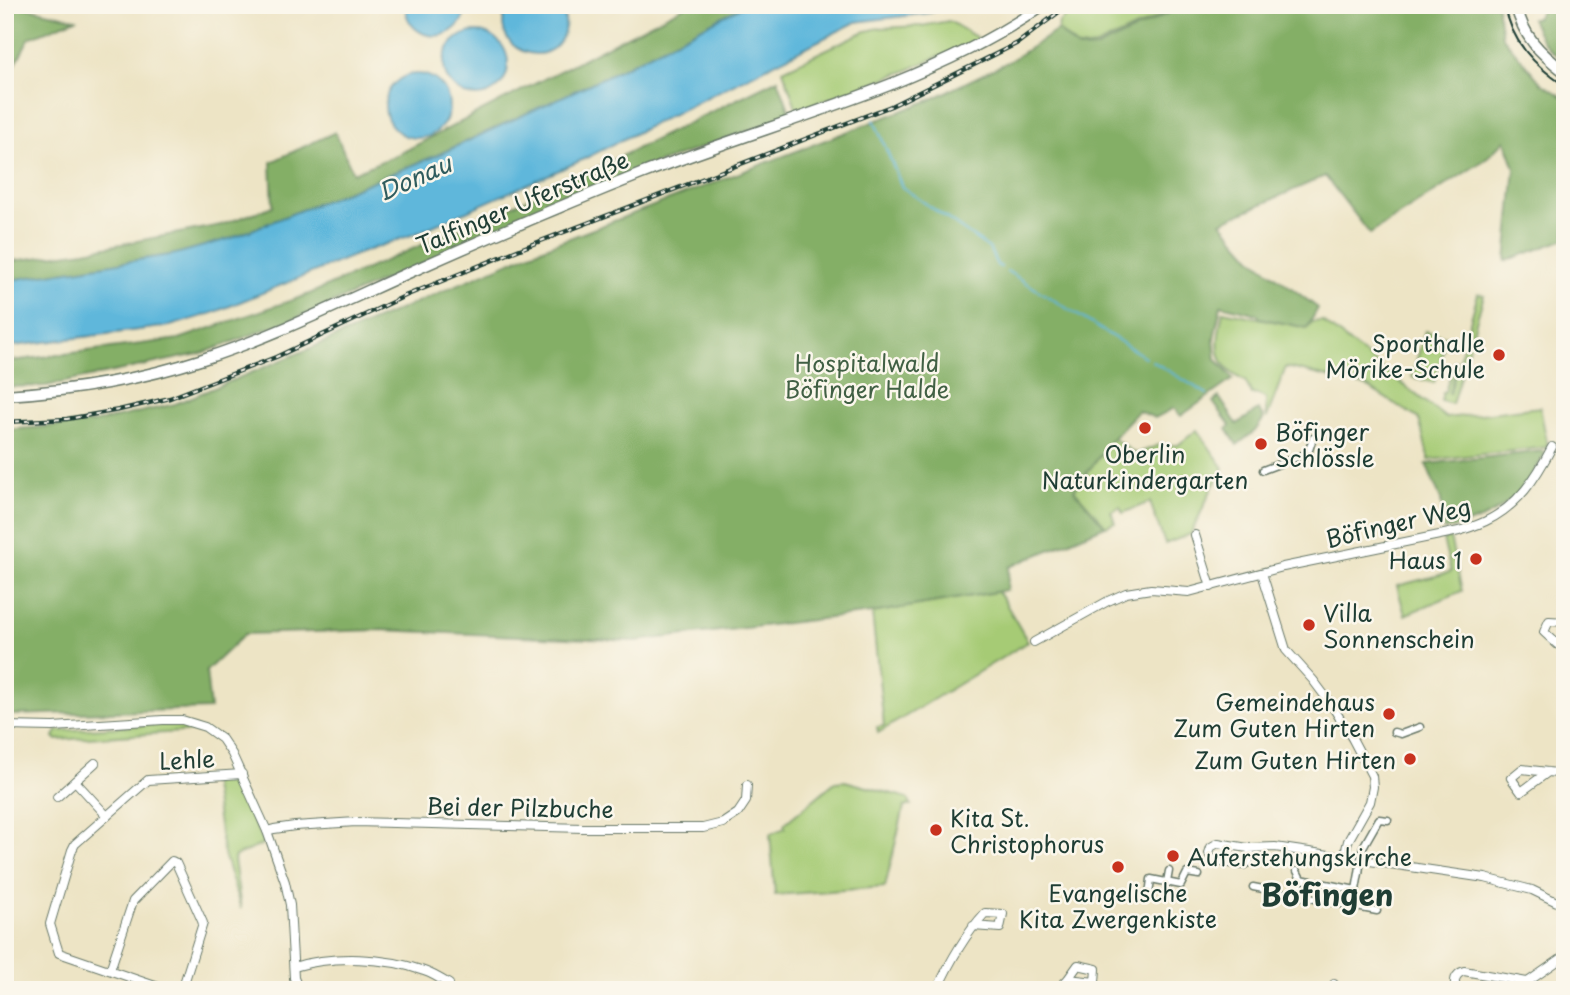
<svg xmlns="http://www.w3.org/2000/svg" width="1570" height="995" font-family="'Playpen Sans',sans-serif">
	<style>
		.green { fill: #a6cb74; stroke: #628454; stroke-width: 2 }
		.forest { fill: #84af66; stroke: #52764d; stroke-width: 2 }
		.water { fill: #5eb7db; stroke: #3e7a88; stroke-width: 2 }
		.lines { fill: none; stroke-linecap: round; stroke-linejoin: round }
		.stream { stroke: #5eb7db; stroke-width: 2 }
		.pedestrian-casing { stroke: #677767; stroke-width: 9 }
		.minor-casing { stroke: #677767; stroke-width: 10 }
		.tertiary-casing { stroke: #677767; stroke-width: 13 }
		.pedestrian { stroke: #fff; stroke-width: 6 }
		.minor { stroke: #fff; stroke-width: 8 }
		.tertiary { stroke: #fff; stroke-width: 10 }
		.tram { stroke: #1f3d34; stroke-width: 2 }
		.rail-casing { stroke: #1f3d34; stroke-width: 4.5 }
		.rail { stroke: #fbf7ec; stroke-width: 2; stroke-dasharray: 5; stroke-linecap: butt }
		.pedestrian-bridge-casing { stroke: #677767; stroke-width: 9; stroke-linecap: butt }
		.pedestrian-bridge { stroke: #fff; stroke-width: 6 }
		.poi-dot { fill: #c8321e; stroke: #fbf7ec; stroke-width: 2.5 }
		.labels { text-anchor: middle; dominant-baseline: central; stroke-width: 5; stroke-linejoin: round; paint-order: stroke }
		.street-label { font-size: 23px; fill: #1f3d34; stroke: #fbf7ec }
		.poi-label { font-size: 23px; fill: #1f3d34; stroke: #fbf7ec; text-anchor: end }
		.park-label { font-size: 23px; fill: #416044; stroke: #fbf7ec }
		.water-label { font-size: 24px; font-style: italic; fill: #2f5c5e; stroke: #fbf7ec }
		.district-label { font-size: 30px; font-weight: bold; fill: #1f3d34; stroke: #fbf7ec }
	</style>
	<rect width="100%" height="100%" fill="#fbf7ec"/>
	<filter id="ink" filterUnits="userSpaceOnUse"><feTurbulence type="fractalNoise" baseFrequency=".0143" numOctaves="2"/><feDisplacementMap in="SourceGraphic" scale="14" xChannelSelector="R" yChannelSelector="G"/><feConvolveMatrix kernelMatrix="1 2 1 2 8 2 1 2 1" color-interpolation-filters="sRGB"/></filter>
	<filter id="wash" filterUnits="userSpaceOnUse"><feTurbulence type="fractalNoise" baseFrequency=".00686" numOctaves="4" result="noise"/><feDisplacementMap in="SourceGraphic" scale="28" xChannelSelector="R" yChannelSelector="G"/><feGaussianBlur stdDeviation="1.57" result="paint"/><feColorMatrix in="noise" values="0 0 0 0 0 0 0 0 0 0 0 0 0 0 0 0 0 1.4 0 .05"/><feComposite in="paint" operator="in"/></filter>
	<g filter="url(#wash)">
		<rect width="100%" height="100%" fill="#ede4c5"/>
		<g class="green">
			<path d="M 1081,5 L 1174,5 L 1168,12 L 1096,46 L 1078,48 L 1058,30 L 1059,22 Z"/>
			<path d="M 949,21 L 976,37 L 978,41 L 942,60 L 939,56 L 908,70 L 797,110 L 783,70 L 863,32 L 879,28 L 921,26 Z"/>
			<path d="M 1478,294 L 1484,295 L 1452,404 L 1441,401 L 1443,392 L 1445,392 L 1454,361 L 1457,362 L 1449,393 L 1450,393 Z"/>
			<path d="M 1223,311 L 1307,328 L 1312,322 L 1322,321 L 1446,418 L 1540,407 L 1548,447 L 1429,460 L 1419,419 L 1366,386 L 1286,367 L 1267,417 L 1266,415 L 1266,399 L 1259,395 L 1252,394 L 1245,381 C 1211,366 1217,341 1223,311 Z"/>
			<path d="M 1425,331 L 1447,337 L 1434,383 L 1412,377 Z"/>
			<path d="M 1197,430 L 1224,468 L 1212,488 L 1191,534 L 1165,544 L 1150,502 L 1123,513 L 1120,507 L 1111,511 L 1115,522 L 1106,526 L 1074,490 L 1113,438 L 1136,454 L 1159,445 L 1178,445 Z"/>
			<path d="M 1450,538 L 1462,591 L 1405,615 L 1397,586 L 1451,572 L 1443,540 Z"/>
			<path d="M 997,592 L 1002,597 L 1028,642 L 878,733 L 877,727 L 884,726 L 872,613 Z"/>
			<path d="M 164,724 C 178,724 192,725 205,733 L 196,731 L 57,740 L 54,737 L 57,731 Z"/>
			<path d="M 227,779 L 234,781 C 242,803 255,822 264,844 L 235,856 L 234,860 L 241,909 L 223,851 L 212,780 Z"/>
			<path d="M 845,781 L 904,797 L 909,800 L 911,805 L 904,807 L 885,887 L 775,895 L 770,834 L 785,828 L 784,824 L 835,782 Z"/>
		</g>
		<g class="forest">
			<path d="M 5,5 L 16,5 L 76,19 L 29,38 L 5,85 Z"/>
			<path d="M 687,5 L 745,5 L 615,72 L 437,155 L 232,238 L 176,254 L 5,281 L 5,262 L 85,251 L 221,225 L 273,206 L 271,162 L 335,132 L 353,173 L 399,154 Z"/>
			<path d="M 1176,5 L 1497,5 L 1502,36 L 1541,83 L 1565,98 L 1565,239 L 1506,261 L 1515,168 L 1505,140 L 1486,159 L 1370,234 L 1325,176 L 1221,222 L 1254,260 L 1318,308 L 1307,328 L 1260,318 L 1257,314 L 1221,305 L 1214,338 L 1216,359 L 1233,379 L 1181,416 L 1174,408 L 1155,418 L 1138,411 L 1113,438 L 1074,490 L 1105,526 L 1009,567 L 1007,590 L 872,613 L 635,641 L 380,630 L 245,634 L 206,671 L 210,709 L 11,715 L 5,699 L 5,430 L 92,423 L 175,404 L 311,348 L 533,252 L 930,100 L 1008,62 L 1058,30 L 1078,49 L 1097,48 L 1169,13 Z"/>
			<path d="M 1546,5 L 1565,5 L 1565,62 C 1547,49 1539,39 1531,18 L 1536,18 Z"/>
			<path d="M 778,79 L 791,115 L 634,172 L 309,313 L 203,353 L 46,386 L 5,387 L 5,362 L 179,339 L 307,295 L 591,171 Z"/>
			<path d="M 1219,397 L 1237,424 L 1258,410 L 1264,418 L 1255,431 L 1237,445 L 1227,429 L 1230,425 L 1213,402 Z"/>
			<path d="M 1543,451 L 1545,454 C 1529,483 1512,505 1481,519 C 1469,524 1456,527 1444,530 L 1441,500 L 1426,464 Z"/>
		</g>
		<g class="water">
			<path d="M 405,5 L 467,5 C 462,46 407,46 405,5 Z"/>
			<path d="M 509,5 L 560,5 C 565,14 567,23 564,32 C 551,76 483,47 509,5 Z"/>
			<path d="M 745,5 L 954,5 L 929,13 L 856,22 L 580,161 L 417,233 L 355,255 L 213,313 L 170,326 L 5,347 L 5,281 L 176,254 L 232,238 L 438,155 L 615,72 Z"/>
			<circle cx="476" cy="64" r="32"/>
			<circle cx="417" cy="106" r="32"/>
		</g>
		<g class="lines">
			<g class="stream">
				<path d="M 874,120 L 902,187 L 989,248 L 997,265 L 1001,267"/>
				<path d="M 1007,271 L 1145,357"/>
				<path d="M 1152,361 L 1207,394"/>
			</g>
		</g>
	</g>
	<g filter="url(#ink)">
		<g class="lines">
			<defs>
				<g id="pedestrian">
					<path d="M 1263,470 L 1308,453 L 1313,438"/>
					<path d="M 1394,732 L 1401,734 L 1420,727"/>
					<path d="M 1363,847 L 1379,819 L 1388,820"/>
					<path d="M 1297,871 L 1301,879 L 1298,896"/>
					<path d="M 1301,879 L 1356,890"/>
					<path d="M 1167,882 L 1169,871"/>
					<path d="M 1253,887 L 1377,911"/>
					<path d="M 1149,895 L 1151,879 L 1181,885 L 1187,873 L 1199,875"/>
					<path d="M 1353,907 L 1359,873"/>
				</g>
				<g id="minor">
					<path d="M 1195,535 L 1211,587"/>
					<path d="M 1262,573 L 1286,650 L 1313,680 L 1331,704 L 1352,738 L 1372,776 L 1373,787 L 1370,802 L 1348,841 L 1344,857"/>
					<path d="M 1565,622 L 1549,621 L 1544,632 L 1557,644 L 1565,638"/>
					<path d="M 1034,642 L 1108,601 L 1126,593 L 1151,589 L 1189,592 L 1283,567 L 1459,531 C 1468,528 1478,525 1486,521 C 1518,506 1536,478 1552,447"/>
					<path d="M 5,726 L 53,727 L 163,720 L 182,720 L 205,727 L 222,739 L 232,754 L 267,831 L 285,882 L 290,905 L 294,978 L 299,990"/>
					<path d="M 1548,772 L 1521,792 L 1511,778 L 1522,769 L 1565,774"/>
					<path d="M 75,781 L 107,816"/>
					<path d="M 57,797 L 95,763"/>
					<path d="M 267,831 L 274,829 L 295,826 L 356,822 L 583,828 L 703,828 L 723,823 L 738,813 L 746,801 L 747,785"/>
					<path d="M 1251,848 L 1249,862 L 1243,865 L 1215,861 L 1211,858 L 1209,853 L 1211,847 L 1218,843 L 1248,848 L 1275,847 L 1485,878 L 1532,890 L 1565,906"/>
					<path d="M 294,967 C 333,955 386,957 424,971 C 433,974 441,979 449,984"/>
					<path d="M 110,970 L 133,901 L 172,861 L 176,863 L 203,923 L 182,990"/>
					<path d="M 167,990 L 59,953 L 50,924 L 72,850 L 75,844 L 148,780 L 242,774"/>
					<path d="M 277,990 L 297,986"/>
					<path d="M 555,990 L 558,988 L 565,990"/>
					<path d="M 937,990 C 950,961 964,936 985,913 L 1003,914 L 1000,928 L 973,926"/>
					<path d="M 1057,990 L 1068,979 L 1078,965 L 1096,969 L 1095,982 L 1068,979"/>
					<path d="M 1331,990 L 1334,984"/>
					<path d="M 1458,990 C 1452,982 1455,974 1464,971 L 1527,982"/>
					<path d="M 1516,990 L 1565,956"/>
				</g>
				<g id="tertiary">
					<path d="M 1516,5 C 1523,37 1540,53 1565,72"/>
					<path d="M 5,395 C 72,391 139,380 203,359 C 271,337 335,306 399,277 C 479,241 560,206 641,174 C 723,142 807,117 889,85 C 943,63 995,39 1043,5"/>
				</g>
			</defs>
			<use href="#pedestrian" class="pedestrian-casing"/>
			<use href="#minor" class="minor-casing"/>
			<use href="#tertiary" class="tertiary-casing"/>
			<use href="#pedestrian" class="pedestrian"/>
			<use href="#minor" class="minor"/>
			<use href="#tertiary" class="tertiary"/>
			<path class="tram" d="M 1505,5 C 1511,42 1535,66 1565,86"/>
			<defs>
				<path id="rail" d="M 5,422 L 67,419 L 119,410 L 170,398 L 276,357 L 405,296 L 520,249 L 891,106 L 1018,43 L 1068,5"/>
			</defs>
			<use href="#rail" class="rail-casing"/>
			<use href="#rail" class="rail"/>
			<defs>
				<path id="pedestrian-bridge" d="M 1359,873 L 1363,847"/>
			</defs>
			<use href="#pedestrian-bridge" class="pedestrian-bridge-casing"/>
			<use href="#pedestrian-bridge" class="pedestrian-bridge"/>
		</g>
	</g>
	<g class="poi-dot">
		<circle cx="1499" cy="355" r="7"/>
		<circle cx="1145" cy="428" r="7"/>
		<circle cx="1261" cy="444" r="7"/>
		<circle cx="1476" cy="559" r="7"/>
		<circle cx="1309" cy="625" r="7"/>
		<circle cx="1389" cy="714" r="7"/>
		<circle cx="1410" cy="759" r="7"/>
		<circle cx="936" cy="830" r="7"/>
		<circle cx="1173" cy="856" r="7"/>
		<circle cx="1118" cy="867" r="7"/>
	</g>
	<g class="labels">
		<g class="street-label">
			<text transform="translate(522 202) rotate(-23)">Talfinger Uferstraße</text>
			<text transform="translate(1398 522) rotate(-13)">Böfinger Weg</text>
			<text transform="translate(187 759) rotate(-3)">Lehle</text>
			<text transform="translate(520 807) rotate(1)">Bei der Pilzbuche</text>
		</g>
		<g class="poi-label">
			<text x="1485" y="342">Sporthalle<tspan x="1485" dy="26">Mörike-Schule</tspan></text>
			<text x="1275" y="431" text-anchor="start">Böfinger<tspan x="1275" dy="26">Schlössle</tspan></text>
			<text x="1145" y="453" text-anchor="middle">Oberlin<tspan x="1145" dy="26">Naturkindergarten</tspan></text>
			<text x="1462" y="559">Haus 1</text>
			<text x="1323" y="612" text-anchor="start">Villa<tspan x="1323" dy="26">Sonnenschein</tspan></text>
			<text x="1375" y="701">Gemeindehaus<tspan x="1375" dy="26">Zum Guten Hirten</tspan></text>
			<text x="1396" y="759">Zum Guten Hirten</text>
			<text x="950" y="817" text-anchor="start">Kita St.<tspan x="950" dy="26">Christophorus</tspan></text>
			<text x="1187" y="856" text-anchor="start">Auferstehungskirche</text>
			<text x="1118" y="892" text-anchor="middle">Evangelische<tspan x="1118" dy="26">Kita Zwergenkiste</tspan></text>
		</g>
		<g class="park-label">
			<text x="867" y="362">Hospitalwald<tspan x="867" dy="26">Böfinger Halde</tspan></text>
		</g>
		<g class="water-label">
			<text transform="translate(414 177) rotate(-24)">Donau</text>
		</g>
		<g class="district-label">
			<text x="1327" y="893">Böfingen</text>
		</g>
	</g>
	<rect width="1570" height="995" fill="none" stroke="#fbf7ec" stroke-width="28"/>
</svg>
